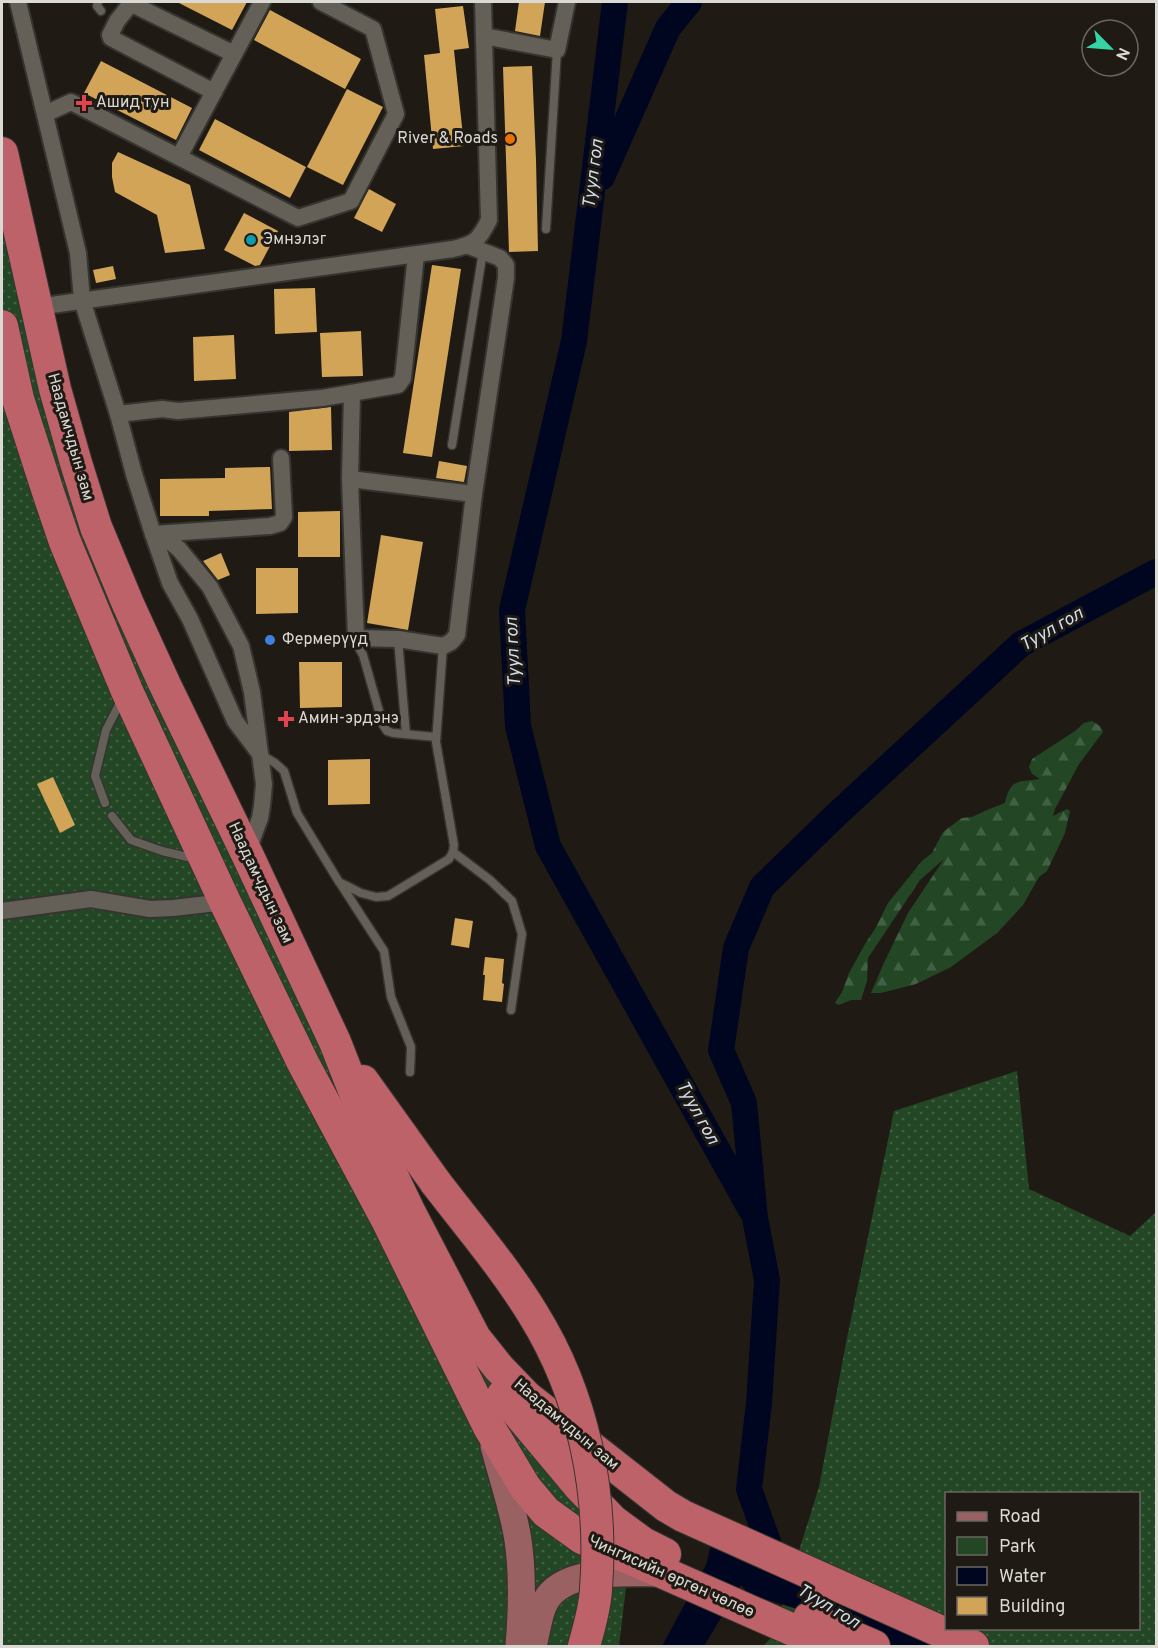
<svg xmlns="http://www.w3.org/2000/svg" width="1158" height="1648" font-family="Overpass,sans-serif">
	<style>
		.green { fill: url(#green-dots); fill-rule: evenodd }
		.forest { fill: url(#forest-firs) }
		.water { fill: #000620 }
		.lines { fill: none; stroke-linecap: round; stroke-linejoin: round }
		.river { stroke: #000620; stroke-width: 26 }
		.building { fill: #d2a458 }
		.lane-casing { stroke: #363430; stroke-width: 11 }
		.street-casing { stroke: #363430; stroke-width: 20 }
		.primary-casing { stroke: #363430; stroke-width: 30 }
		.highway-casing { stroke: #363430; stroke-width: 34 }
		.lane { stroke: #646058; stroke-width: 8 }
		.street { stroke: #646058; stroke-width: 16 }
		.primary { stroke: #9a6163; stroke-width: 27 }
		.highway { stroke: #be626a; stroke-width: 32 }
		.highway-bridge-casing { stroke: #363430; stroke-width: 34; stroke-linecap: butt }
		.highway-bridge { stroke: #be626a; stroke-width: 32 }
		.health-dot { fill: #e0444e; stroke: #1f1b14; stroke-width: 2 }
		.food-dot { fill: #e8710a; stroke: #1f1b14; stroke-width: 2 }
		.culture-dot { fill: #0f9aa8; stroke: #1f1b14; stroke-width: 2 }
		.shop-dot { fill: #3f7fe0; stroke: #1f1b14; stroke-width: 2 }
		.labels { text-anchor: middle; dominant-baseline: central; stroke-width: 6; stroke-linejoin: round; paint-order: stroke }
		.poi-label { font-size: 16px; fill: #dbd9d4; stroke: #1f1b14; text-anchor: start }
		.street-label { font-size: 16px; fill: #dbd9d4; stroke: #1f1b14 }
		.water-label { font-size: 18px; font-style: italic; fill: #d1dff0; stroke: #1f1b14 }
	</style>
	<defs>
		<pattern id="green-dots" width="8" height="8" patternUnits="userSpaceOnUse" patternTransform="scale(1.5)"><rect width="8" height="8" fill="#234725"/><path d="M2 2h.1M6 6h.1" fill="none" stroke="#426144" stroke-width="1.8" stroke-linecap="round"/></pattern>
		<pattern id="forest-firs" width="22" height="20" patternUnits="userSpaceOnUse" patternTransform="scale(1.5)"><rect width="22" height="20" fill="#234725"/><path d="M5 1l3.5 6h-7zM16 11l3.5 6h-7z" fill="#426144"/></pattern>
	</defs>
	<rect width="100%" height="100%" fill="#1f1b14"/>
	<g class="green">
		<path d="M 2,218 L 38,373 L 501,1401 L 631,1545 L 619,1646 L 2,1646 Z"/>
		<path d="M 1017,1071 L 1029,1189 L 1130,1236 L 1156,1212 L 1156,1646 L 763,1646 L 772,1637 L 819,1487 L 846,1343 L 894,1111 ZM 946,1494 L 1138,1494 L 1138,1628 L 946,1628 Z"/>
	</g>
	<path class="forest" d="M 1092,721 L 1100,726 L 1103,732 L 1079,764 L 1055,809 L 1053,816 L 1067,809 L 1070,811 L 1065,833 L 1047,871 L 1039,877 L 1023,905 L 997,933 L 951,967 L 916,984 L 881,993 L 871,993 L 883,965 L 908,913 L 944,859 L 920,880 L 868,958 L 867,981 L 861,1000 L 851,1000 L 839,1005 L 835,1003 L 842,992 L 849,973 L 865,944 L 875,929 L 888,903 L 922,861 L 932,853 L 943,832 L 962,818 L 972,817 L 987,810 L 1005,803 C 1010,779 1018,782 1040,779 L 1032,774 L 1029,767 L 1032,759 L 1075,731 L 1084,723 Z"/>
	<path class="water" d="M 711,1545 L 933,1646 L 872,1646 L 810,1613 L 768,1600 L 753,1598 L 741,1585 L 704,1646 L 662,1646 L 706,1565 Z"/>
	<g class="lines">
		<g class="river">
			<path d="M 615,2 L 574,341 L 512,610 L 518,726 L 548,846 L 751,1210"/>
			<path d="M 602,177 L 668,28 L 689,2"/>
			<path d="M 777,1567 L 749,1489 L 759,1403 L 767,1280 L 755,1218 L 744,1103 L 721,1050 L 736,948 L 762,887 L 836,815 L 1021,644 L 1156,572"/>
		</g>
	</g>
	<g class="building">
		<path d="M 177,2 L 247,2 L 232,30 Z"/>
		<path d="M 519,2 L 545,2 L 540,36 L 515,31 Z"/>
		<path d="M 463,6 L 469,48 L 454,50 L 464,146 L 433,149 L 424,55 L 440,53 L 435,9 Z"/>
		<path d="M 270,10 L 361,59 L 345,89 L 254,40 Z"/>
		<path d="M 101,61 L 192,108 L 176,140 L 84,93 Z"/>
		<path d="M 532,66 L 536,160 L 538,251 L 509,252 L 503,67 Z"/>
		<path d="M 347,89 L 383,107 L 343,185 L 307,167 Z"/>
		<path d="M 215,119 L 306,167 L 290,198 L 199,150 Z"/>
		<path d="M 118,152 L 190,185 L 205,249 L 165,253 L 157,215 L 115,192 L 112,177 L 112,163 Z"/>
		<path d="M 369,189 L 396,204 L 382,232 L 354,218 Z"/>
		<path d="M 244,213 L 278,231 L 260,265 L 255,266 L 224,250 Z"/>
		<path d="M 432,265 L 461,269 L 432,457 L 403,453 Z"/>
		<path d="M 113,266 L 116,279 L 96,283 L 93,270 Z"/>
		<path d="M 315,288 L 317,332 L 275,334 L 274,289 Z"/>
		<path d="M 361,331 L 363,376 L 322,377 L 320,333 Z"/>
		<path d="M 234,335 L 236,379 L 194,381 L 193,337 Z"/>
		<path d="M 331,407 L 332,450 L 289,451 L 289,412 Z"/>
		<path d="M 439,461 L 467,466 L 464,482 L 436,478 Z"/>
		<path d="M 270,467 L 272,509 L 209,511 L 209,516 L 160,516 L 160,479 L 225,478 L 225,468 Z"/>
		<path d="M 340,511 L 340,557 L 298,557 L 298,512 Z"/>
		<path d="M 381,535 L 423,542 L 408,630 L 367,623 Z"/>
		<path d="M 221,553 L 230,575 L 218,580 L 203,561 Z"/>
		<path d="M 256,568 L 298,568 L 298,613 L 256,614 Z"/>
		<path d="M 299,662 L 342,662 L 342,707 L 300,708 Z"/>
		<path d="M 370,759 L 370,804 L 328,805 L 328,760 Z"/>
		<path d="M 53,777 L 75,825 L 60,833 L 37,784 Z"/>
		<path d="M 455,918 L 473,921 L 469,948 L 451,945 Z"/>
		<path d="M 485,957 L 504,959 L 502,983 L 504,984 L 502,1002 L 483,1000 L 485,975 L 483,975 Z"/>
	</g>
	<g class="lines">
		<defs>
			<g id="lane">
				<path d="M 98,2 L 97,6 L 101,11"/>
				<path d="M 546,229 L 557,50"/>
				<path d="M 452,445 L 483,251"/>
				<path d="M 356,638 L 359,648 L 363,655 L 383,725 L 387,731 L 393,733 L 436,737"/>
				<path d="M 398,639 L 406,734"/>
				<path d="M 260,754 L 275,763 L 284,771 L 297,813 L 339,882 L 361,893 L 376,897 L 388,896 L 449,859 L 453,852 L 454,845 L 436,742 L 443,646"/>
				<path d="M 105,803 L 95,776 L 106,730 L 122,699"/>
				<path d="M 112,816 L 131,840 L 162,851 L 196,859"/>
				<path d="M 453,852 L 490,880 L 512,901 L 522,934 L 511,1010"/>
				<path d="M 340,883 L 384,951 L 391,997 L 411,1047 L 410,1072"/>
			</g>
			<g id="street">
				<path d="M 18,2 L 78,253 L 82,300 L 118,414 L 134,474 L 153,534 L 170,583 L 190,619 L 235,721 L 260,754 L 264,784 L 262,806 L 260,818 L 247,853"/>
				<path d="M 484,36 L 557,50 L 567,2"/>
				<path d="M 214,92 L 111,38 L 110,35 L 117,21 L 129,6 L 134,5 L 234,54"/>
				<path d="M 45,114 L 71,102 L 298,218 L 351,201 L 396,114 L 373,29 L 321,2"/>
				<path d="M 179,157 L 262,2"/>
				<path d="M 469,246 L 500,258 L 506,265 L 506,278 L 474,494"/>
				<path d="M 37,307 L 453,249 C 475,244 479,240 489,220 L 483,2"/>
				<path d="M 118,414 L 162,409 L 178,411 L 322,398 L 398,385 L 403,378 L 416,255"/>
				<path d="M 350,479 L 474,494 L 457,635 L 451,642 L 443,646 L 398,639 L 356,638 L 350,479 L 352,393"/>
				<path d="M 153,534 L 168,540 L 179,549 L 210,587 L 241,646 L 252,692 L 260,754"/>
				<path d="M 154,534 L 270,526 L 280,523 L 284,517 L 281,458"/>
				<path d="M 2,911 L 91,899 L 150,909 L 173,908 L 225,902"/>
			</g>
			<g id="primary">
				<path d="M 494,1446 C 502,1477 513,1508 518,1540 C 523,1575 522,1611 519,1646"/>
				<path d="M 533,1646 C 537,1632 538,1615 545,1602 C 563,1567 628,1573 662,1573"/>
			</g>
			<g id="highway">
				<path d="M 2,153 L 55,389 L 76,463 L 96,527 L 128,604 L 165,685 L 247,854 L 335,1042 L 366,1121 L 408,1209 L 475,1338 L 499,1368 L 527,1397 L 666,1506 L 683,1516 L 973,1646"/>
				<path d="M 2,326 L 18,399 L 49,495 L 65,542 L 127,691 L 225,902 L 303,1063 L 387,1220 L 489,1427 L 525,1487 L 546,1512 L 582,1538 L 664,1573 L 829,1646"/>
				<path d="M 363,1081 L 436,1183"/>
				<path d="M 503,1395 L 579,1486 L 613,1521 L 643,1543 L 665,1554"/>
				<path d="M 809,1618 L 874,1646"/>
			</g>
		</defs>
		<use href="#lane" class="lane-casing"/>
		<use href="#street" class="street-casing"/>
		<use href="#primary" class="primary-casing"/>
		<use href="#highway" class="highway-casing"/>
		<use href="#lane" class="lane"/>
		<use href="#street" class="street"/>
		<use href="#primary" class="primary"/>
		<use href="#highway" class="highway"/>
		<defs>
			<path id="highway-bridge" d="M 436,1183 C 469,1226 505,1268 533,1314 C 584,1396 603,1493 596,1589 C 595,1608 589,1628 584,1646"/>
		</defs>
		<use href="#highway-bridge" class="highway-bridge-casing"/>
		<use href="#highway-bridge" class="highway-bridge"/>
	</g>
	<g class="health-dot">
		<path d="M81 94h6v6h6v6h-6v6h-6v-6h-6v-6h6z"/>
		<path d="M283 710h6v6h6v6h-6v6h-6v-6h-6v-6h6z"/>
	</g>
	<circle class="food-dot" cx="510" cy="139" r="6"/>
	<circle class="culture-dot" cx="251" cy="240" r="6"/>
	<circle class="shop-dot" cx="270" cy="640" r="6"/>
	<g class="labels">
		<g class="poi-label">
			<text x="96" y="103">Ашид тун</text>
			<text x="498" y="139" text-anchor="end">River &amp; Roads</text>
			<text x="263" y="240">Эмнэлэг</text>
			<text x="282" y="640">Фермерүүд</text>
			<text x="298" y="719">Амин-эрдэнэ</text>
		</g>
		<g class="street-label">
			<text transform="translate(70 437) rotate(74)">Наадамчдын зам</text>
			<text transform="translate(260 883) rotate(65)">Наадамчдын зам</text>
			<text transform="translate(566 1425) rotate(40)">Наадамчдын зам</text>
			<text transform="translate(671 1577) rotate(24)">Чингисийн өргөн чөлөө</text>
		</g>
		<g class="water-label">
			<text transform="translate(594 174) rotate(-83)">Туул гол</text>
			<text transform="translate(1052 630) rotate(-30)">Туул гол</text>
			<text transform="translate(514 652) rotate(-93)">Туул гол</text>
			<text transform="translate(697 1113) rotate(61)">Туул гол</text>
			<text transform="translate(828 1607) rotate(31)">Туул гол</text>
		</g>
	</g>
	<rect width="1158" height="1648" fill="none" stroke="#dbd9d4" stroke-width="6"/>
	<rect x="945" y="1492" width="195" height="138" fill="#1f1b14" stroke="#6a6761" stroke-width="1.5"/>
	<rect x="957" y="1512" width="30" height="9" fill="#9a6163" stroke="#6a6761" stroke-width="1.5"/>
	<text x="999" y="1522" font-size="18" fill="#dbd9d4">Road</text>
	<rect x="957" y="1537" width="30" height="18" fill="#234725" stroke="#6a6761" stroke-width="1.5"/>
	<text x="999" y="1552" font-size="18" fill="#dbd9d4">Park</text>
	<rect x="957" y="1567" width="30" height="18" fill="#000620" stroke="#6a6761" stroke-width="1.5"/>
	<text x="999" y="1582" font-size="18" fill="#dbd9d4">Water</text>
	<rect x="957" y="1597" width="30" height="18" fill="#d2a458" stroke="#6a6761" stroke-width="1.5"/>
	<text x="999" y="1612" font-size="18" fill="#dbd9d4">Building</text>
	<g transform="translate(1110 48) rotate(115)"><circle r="28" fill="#1f1b14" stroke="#6a6761" stroke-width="1.5"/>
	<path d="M0-4.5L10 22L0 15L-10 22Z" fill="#35d4a7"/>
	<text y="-9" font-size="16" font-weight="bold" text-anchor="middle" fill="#dbd9d4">N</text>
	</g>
</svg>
